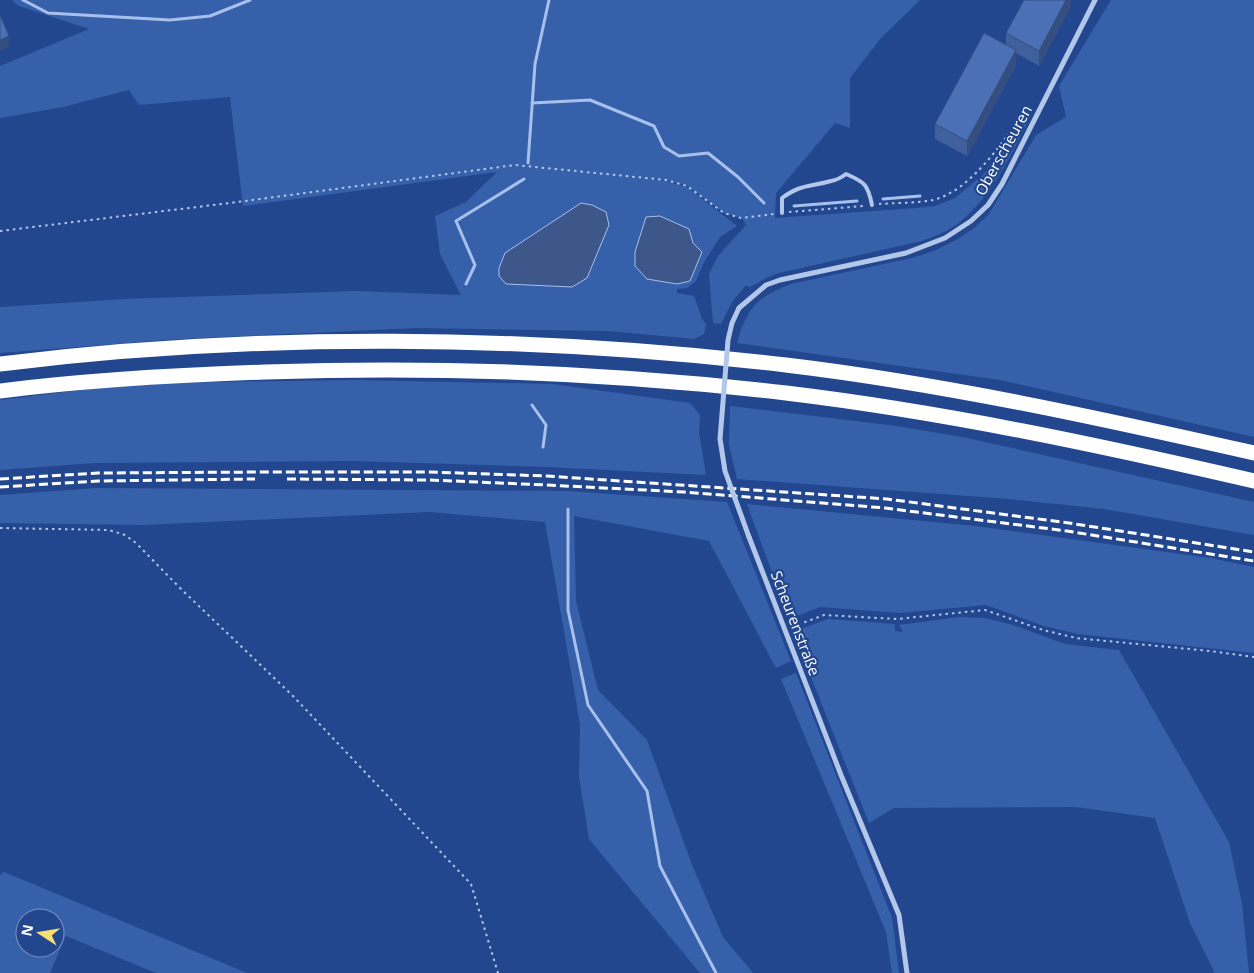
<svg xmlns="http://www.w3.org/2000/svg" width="1254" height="973" font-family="'Open Sans',sans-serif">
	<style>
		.green { fill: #3760ab; fill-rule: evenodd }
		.water { fill: #3e578a; stroke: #a7c0ec }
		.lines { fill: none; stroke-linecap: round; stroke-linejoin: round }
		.stream { stroke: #a7c0ec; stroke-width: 3 }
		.path { stroke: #b3c7eb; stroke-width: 2; stroke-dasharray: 2.5 4; stroke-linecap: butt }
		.service { stroke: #b3c7eb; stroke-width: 4 }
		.minor { stroke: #b3c7eb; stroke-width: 5 }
		.motorway { stroke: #fff; stroke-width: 15 }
		.rail { stroke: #fff; stroke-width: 3; stroke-dasharray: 9 4; stroke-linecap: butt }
		.minor-bridge { stroke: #b3c7eb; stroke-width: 5 }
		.wall { fill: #40609c }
		.shaded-wall { fill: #344e7f }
		.building { fill: #4b70b5; stroke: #344e7f }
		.labels { text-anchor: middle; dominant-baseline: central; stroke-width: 4.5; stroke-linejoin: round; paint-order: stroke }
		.street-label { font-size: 15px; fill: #fff; stroke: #23478e }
	</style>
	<rect width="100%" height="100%" fill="#23478e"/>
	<g class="green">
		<path d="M 12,0 L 920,0 L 880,39 L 850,78 L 850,128 L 835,123 L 776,193 L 775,218 L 916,208 L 935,206 L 955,198 L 984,174 L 1022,120 L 1027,115 L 1031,116 C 1011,154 994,194 960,222 C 949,231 935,236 922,241 L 779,273 L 766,278 L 750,287 L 746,285 L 732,302 L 721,324 L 713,323 L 709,274 L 718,256 L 746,225 L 742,218 L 724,213 L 687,186 L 666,180 L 649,179 L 666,181 L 687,187 L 737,226 L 720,237 L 703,264 L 696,281 L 687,288 L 677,289 L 677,293 L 694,296 L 702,319 L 706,324 L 704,334 L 694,339 L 608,331 L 417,328 L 180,339 L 0,353 L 0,307 L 126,299 L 355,291 L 461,295 L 440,254 L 435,216 L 466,202 L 497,172 L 243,206 L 230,97 L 139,105 L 129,90 L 63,107 L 0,118 L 0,66 L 89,29 L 19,6 Z"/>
		<path d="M 1111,0 L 1254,0 L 1254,437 L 1000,380 L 737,343 C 747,308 757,297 791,284 L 912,258 L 934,251 L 954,241 L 973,229 L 989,214 L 1036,135 L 1066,117 L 1059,86 Z"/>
		<path d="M 356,380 L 553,384 L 690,403 L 700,415 L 699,433 L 706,475 L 547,467 L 354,461 L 94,463 L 0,470 L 0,400 L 112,386 L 209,382 Z"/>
		<path d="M 730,406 L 897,426 L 967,438 L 1254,502 L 1254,535 L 1104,509 L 1009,499 L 737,479 L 729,445 Z"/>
		<path d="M 97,488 L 567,491 L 727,502 L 791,661 L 776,668 L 709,541 L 574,516 L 576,601 L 598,690 L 647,740 L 692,865 L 723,937 L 753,973 L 700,973 L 589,839 L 579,777 L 580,724 L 545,522 L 429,512 L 142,525 L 0,523 L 0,495 Z"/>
		<path d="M 747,504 L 975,526 L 1210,558 L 1254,567 L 1254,653 L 1078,634 L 1044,626 L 986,605 L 900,613 L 820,607 L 789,619 Z"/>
		<path d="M 959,617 L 985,618 L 1013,625 L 1065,644 L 1119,650 L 1229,842 L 1242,904 L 1249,973 L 1214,973 L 1213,969 L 1190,923 L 1155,818 L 1076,807 L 894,808 L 869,823 L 793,632 L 828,619 L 895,624 L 895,631 L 903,632 L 899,625 Z"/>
		<path d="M 796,673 L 892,918 L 899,973 L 892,973 L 886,932 L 781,679 Z"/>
		<path d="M 4,872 L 247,973 L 156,973 L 66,936 L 50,973 L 0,973 L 0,875 ZM 25,918 L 55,918 L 55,948 L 25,948 Z"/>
	</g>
	<g class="water">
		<path d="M 581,203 L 592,205 L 606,212 L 609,225 L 587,278 L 572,287 L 506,284 L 499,276 L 499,268 L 505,253 Z"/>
		<path d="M 660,216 L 689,229 L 693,243 L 702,252 L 690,281 L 677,284 L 647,279 L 635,266 L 635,252 L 646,217 Z"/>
	</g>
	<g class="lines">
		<g class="stream">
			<path d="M 23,0 L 48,13 L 170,20 L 210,16 L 250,0"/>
			<path d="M 532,103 L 590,100 L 654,126 L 664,147 L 679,156 L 708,153 L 738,177 L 764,203"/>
			<path d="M 528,163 L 535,64 L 549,0"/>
			<path d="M 883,199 L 920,196"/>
			<path d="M 794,206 L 857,201"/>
			<path d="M 466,284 L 475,265 L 456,221 L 524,179"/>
			<path d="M 532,405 L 546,425 L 543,447"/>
			<path d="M 568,509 L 568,610 L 588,705 L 647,791 L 660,866 L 716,973"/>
		</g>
		<g class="path">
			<path d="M 879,204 C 895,203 917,203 933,200 C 973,190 1004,139 1028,107 L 1033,106"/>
			<path d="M 789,212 L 864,206"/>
			<path d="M 0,231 L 230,203 L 515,165 L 666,180 L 687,186 L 724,213 L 741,218 L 774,214"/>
			<path d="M 0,528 L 109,530 L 125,535 L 136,543 L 180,588 L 293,696 L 471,884 L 498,973"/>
			<path d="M 792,627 L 824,615 L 897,619 L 985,610 L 1043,630 L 1076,638 L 1210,651 L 1254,657"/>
		</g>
		<path class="service" d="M 782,213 L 782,198 C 801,184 810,187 831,181 C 837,180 842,177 846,174 C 865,182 868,185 872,205"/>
		<g class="minor">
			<path d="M 739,308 L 766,285 L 780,280 L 906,253 L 945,238 L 971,221 L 988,205 L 1002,184 L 1095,0"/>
			<path d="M 749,537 L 841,775 L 899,915 L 907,973"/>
		</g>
		<g class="motorway">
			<path d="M 0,364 C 258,332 528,335 786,365 C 944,384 1099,418 1254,453"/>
			<path d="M 0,391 C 88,380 177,375 266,372 C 439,366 614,373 786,393 C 944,412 1099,445 1254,481"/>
		</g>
		<g class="rail">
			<path d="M 0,479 L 98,473 L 264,472 L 430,472 L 547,476 L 887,499 L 1069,523 L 1254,552"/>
			<path d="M 287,479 L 430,480 L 546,485 L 684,492 L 885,508 L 1067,531 L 1254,561"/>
			<path d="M 0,487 L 98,481 L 255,479"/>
		</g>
		<path class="minor-bridge" d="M 739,308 L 732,323 L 728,340 L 720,439 L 725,471 L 749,537"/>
	</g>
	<path class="wall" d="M 1071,0 L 1071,6 L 1039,66 L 1016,53 L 1016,65 L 967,156 L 935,139 L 935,124 L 1006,44 L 1006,33 Z"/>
	<g class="shaded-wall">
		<path d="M 1066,0 L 1071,0 L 1071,6 L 1039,66 L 1039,51 Z"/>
		<path d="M 9,36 L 9,47 L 0,51 L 0,40 Z"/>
		<path d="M 1016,50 L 1016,65 L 967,156 L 967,141 Z"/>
	</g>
	<g class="building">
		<path d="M 1024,0 L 1066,0 L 1039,51 L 1006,33 Z"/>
		<path d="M 0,15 L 9,36 L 0,40 Z"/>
		<path d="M 984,33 L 1016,50 L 967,141 L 935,124 Z"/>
	</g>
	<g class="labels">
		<g class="street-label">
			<text transform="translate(1003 150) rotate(-61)">Oberscheuren</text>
			<text transform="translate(796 623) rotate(69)">Scheurenstraße</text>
		</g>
	</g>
	<g transform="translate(40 933) rotate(282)"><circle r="24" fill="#23478e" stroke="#7b91bb"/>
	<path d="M0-4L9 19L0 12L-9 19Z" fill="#f6de75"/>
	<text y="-8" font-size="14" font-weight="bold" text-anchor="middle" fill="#ffffff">N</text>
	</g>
</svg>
